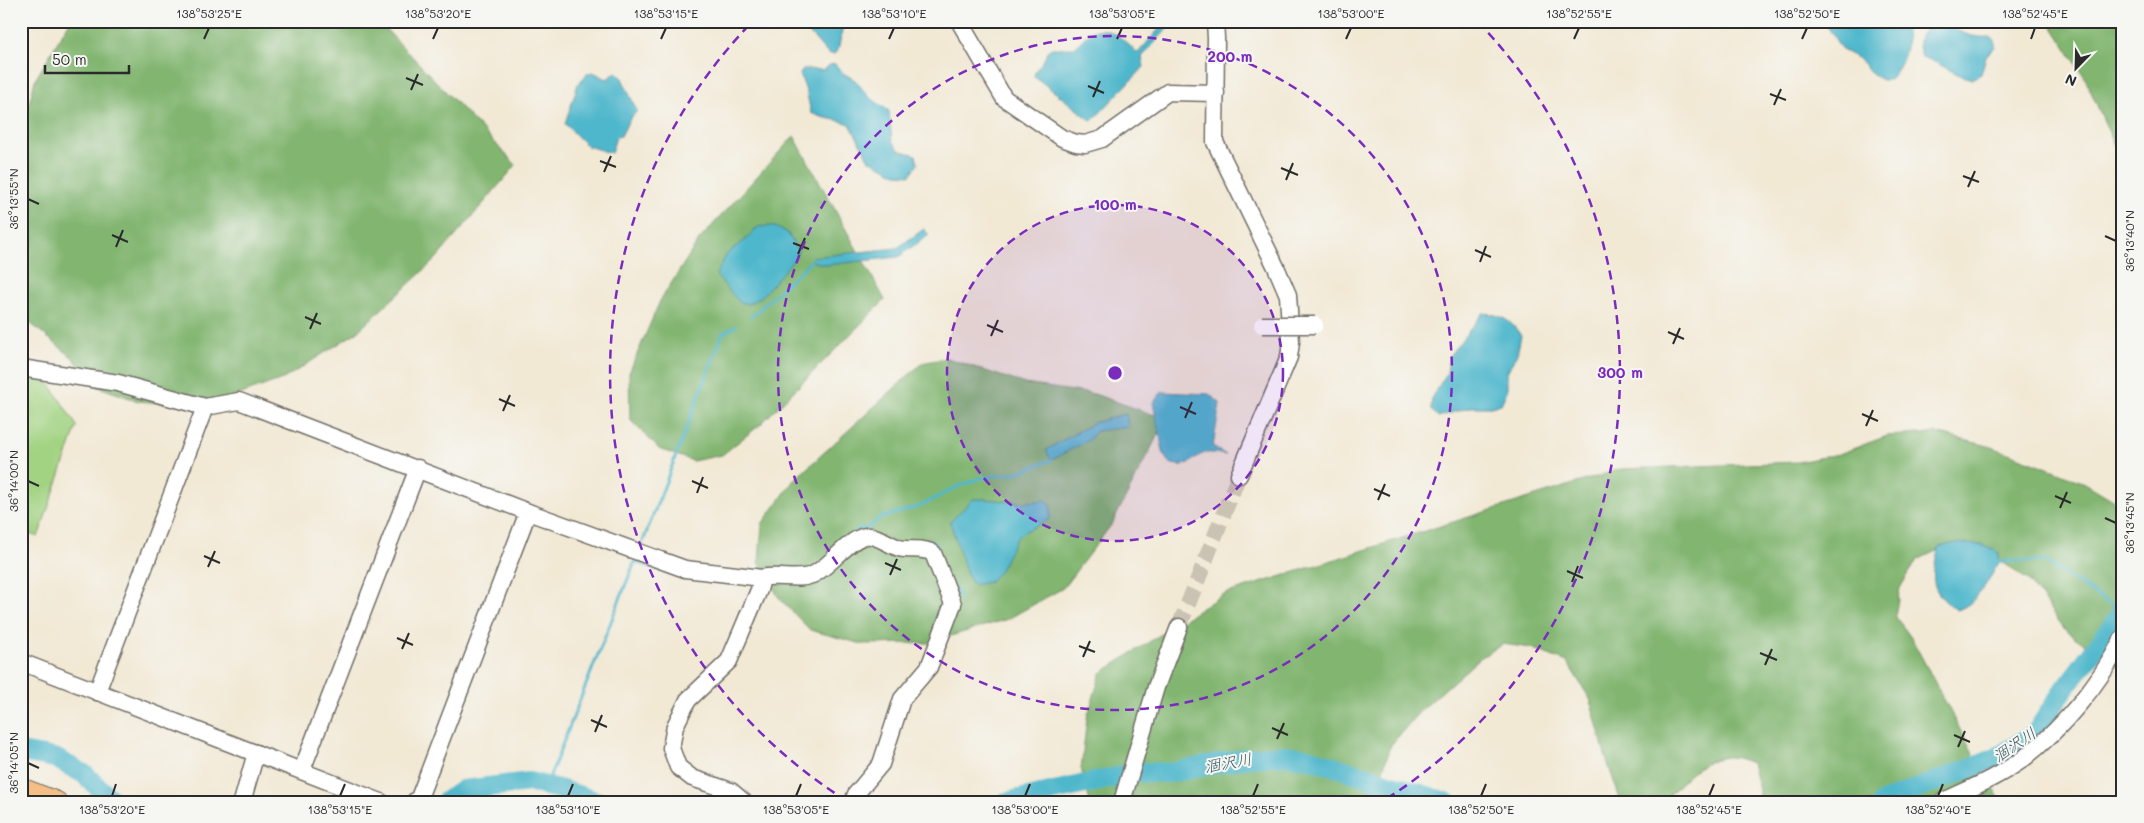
<svg xmlns="http://www.w3.org/2000/svg" width="2144" height="823" font-family="Mali,'Klee One',sans-serif">
	<style>
		.green { fill: #a2d382; stroke: #667f56 }
		.forest { fill: #81b570; stroke: #56704e }
		.water { fill: #4fb7cc; stroke: #3d717c }
		.lines { fill: none; stroke-linecap: round; stroke-linejoin: round }
		.stream { stroke: #4fb7cc; stroke-width: 3 }
		.river { stroke: #4fb7cc; stroke-width: 20 }
		.minor-tunnel { stroke: #cac3b3; stroke-width: 16; stroke-dasharray: 16 8; stroke-linecap: butt }
		.minor-casing { stroke: #716e66; stroke-width: 19 }
		.major-casing { stroke: #716e66; stroke-width: 22 }
		.minor { stroke: #fff; stroke-width: 16 }
		.major { stroke: #f6be87; stroke-width: 20 }
		.minor-bridge-casing { stroke: #716e66; stroke-width: 19; stroke-linecap: butt }
		.minor-bridge { stroke: #fff; stroke-width: 16 }
		.ticks { fill: none; stroke: #2b2b2b; stroke-width: 2 }
		.ring { fill: none; stroke: #7b2cbf; stroke-width: 2.5; stroke-dasharray: 9 6 }
		.labels { text-anchor: middle; dominant-baseline: central; stroke-width: 4; stroke-linejoin: round; paint-order: stroke }
		.water-label { font-size: 16px; font-style: italic; fill: #385c63; stroke: #f6f6f2 }
		.centre { fill: #7b2cbf; stroke: #f6f6f2; stroke-width: 2.5 }
		.ring-label { font-size: 15px; text-anchor: middle; font-weight: bold; fill: #7b2cbf; stroke: #f6f6f2; stroke-width: 4; stroke-linejoin: round; paint-order: stroke }
		.neatline { fill: none; stroke: #2b2b2b; stroke-width: 2 }
		.ticks-label { font-size: 12px; text-anchor: middle; fill: #2b2b2b }
	</style>
	<rect width="100%" height="100%" fill="#f6f6f2"/>
	<filter id="ink" filterUnits="userSpaceOnUse"><feTurbulence type="fractalNoise" baseFrequency=".02" numOctaves="2"/><feDisplacementMap in="SourceGraphic" scale="10" xChannelSelector="R" yChannelSelector="G"/><feConvolveMatrix kernelMatrix="1 2 1 2 8 2 1 2 1" color-interpolation-filters="sRGB"/></filter>
	<filter id="wash" filterUnits="userSpaceOnUse"><feTurbulence type="fractalNoise" baseFrequency=".0096" numOctaves="4" result="noise"/><feDisplacementMap in="SourceGraphic" scale="20" xChannelSelector="R" yChannelSelector="G"/><feGaussianBlur stdDeviation="1.12" result="paint"/><feColorMatrix in="noise" values="0 0 0 0 0 0 0 0 0 0 0 0 0 0 0 0 0 1.4 0 .05"/><feComposite in="paint" operator="in"/></filter>
	<g filter="url(#wash)">
		<rect width="100%" height="100%" fill="#f2e9d5"/>
		<path class="green" d="M 21,374 L 45,377 L 77,426 L 38,537 L 21,531 Z"/>
		<g class="forest">
			<path d="M 70,21 L 378,21 L 516,165 L 436,259 L 357,332 L 285,378 L 206,407 L 138,401 L 96,386 L 72,357 L 30,323 L 21,307 L 21,135 L 35,80 Z"/>
			<path d="M 2049,21 L 2123,21 L 2123,164 L 2084,76 Z"/>
			<path d="M 794,136 L 885,300 L 761,424 L 722,455 L 693,461 L 659,449 L 630,420 L 629,373 L 660,301 L 699,240 Z"/>
			<path d="M 947,358 L 1025,384 L 1094,394 L 1166,419 L 1112,524 L 1063,588 L 1008,619 L 927,643 L 862,644 L 810,630 L 779,598 L 759,562 L 762,524 L 794,480 L 922,363 Z"/>
			<path d="M 1936,433 L 1992,447 L 2038,464 L 2085,483 L 2123,506 L 2123,670 L 2067,632 L 2028,580 L 1980,548 L 1949,545 L 1917,560 L 1900,588 L 1895,616 L 1912,639 L 1982,771 L 2002,802 L 1758,802 L 1759,791 L 1752,763 C 1745,761 1736,757 1729,757 C 1701,757 1680,784 1663,802 L 1621,802 L 1606,758 L 1590,699 L 1567,662 L 1531,648 L 1503,644 L 1480,658 L 1420,711 L 1391,745 L 1376,792 L 1368,802 L 1090,802 L 1081,769 L 1087,718 L 1101,673 L 1222,595 L 1621,469 L 1798,462 L 1839,454 L 1887,436 Z"/>
		</g>
		<g class="water">
			<path d="M 780,21 L 844,21 L 838,51 L 834,54 L 828,54 C 821,47 815,37 806,31 C 798,26 789,27 780,21 Z"/>
			<path d="M 1166,21 L 1174,21 L 1142,57 L 1144,67 L 1092,121 L 1034,76 C 1036,65 1045,64 1047,51 L 1052,48 L 1073,48 C 1080,43 1085,36 1092,32 C 1108,22 1127,44 1138,53 Z"/>
			<path d="M 1824,21 L 1902,21 C 1913,40 1903,67 1889,80 L 1882,80 L 1873,75 L 1859,59 L 1842,50 Z"/>
			<path d="M 1940,23 C 1958,30 1970,39 1990,37 L 1995,40 L 1995,47 L 1986,56 L 1981,74 L 1972,79 C 1954,75 1941,63 1922,57 C 1915,38 1920,28 1940,23 Z"/>
			<path d="M 835,64 L 843,73 L 855,80 L 868,96 L 889,111 L 892,141 L 899,150 L 916,155 L 918,164 L 910,175 L 897,174 L 869,160 L 850,124 C 836,119 823,119 811,113 L 807,94 L 800,74 L 803,69 L 823,70 L 830,65 Z"/>
			<path d="M 593,72 L 607,79 L 616,72 L 621,76 L 637,111 L 629,120 L 621,136 L 616,137 L 611,153 L 587,146 L 565,124 L 578,84 L 588,73 Z"/>
			<path d="M 772,226 L 787,232 L 798,251 L 795,258 L 761,297 L 748,304 L 739,302 L 716,275 L 727,254 L 746,239 L 758,227 Z"/>
			<path d="M 924,229 L 929,235 L 898,257 L 827,265 L 811,261 L 812,257 L 897,248 Z"/>
			<path d="M 1483,313 C 1501,314 1512,321 1521,336 L 1517,354 L 1507,372 L 1507,391 L 1501,404 L 1491,407 L 1471,407 L 1438,417 L 1431,409 L 1432,397 L 1447,373 L 1449,356 Z"/>
			<path d="M 1162,392 L 1209,394 L 1220,403 L 1213,447 L 1226,455 C 1220,454 1211,452 1205,453 C 1188,459 1192,470 1169,463 L 1164,455 L 1153,403 Z"/>
			<path d="M 1126,414 L 1128,427 L 1096,431 L 1089,440 L 1051,460 L 1046,450 L 1093,423 Z"/>
			<path d="M 973,499 C 997,498 1019,506 1044,500 L 1051,504 L 1050,519 L 1022,533 L 1016,539 L 999,572 L 989,582 L 973,585 L 967,574 L 950,522 Z"/>
			<path d="M 1955,543 L 1982,545 L 1998,552 L 2000,561 C 1989,578 1978,604 1957,610 C 1928,591 1931,577 1939,547 Z"/>
		</g>
		<g class="lines">
			<g class="stream">
				<path d="M 751,317 L 811,261"/>
				<path d="M 855,532 L 858,529 L 868,528 L 880,518 L 921,506 L 954,488 L 981,478 L 1017,473 L 1051,460"/>
				<path d="M 919,542 L 929,541 L 936,544 L 938,549"/>
				<path d="M 642,544 L 723,333 L 736,326"/>
				<path d="M 2000,561 L 2045,561 L 2122,612"/>
				<path d="M 635,562 L 685,577"/>
				<path d="M 955,587 L 960,598"/>
				<path d="M 546,786 L 635,561"/>
			</g>
			<g class="river">
				<path d="M 21,752 L 55,758 L 84,774 L 114,802"/>
				<path d="M 445,802 L 463,790 L 529,782 L 559,789 L 599,802"/>
				<path d="M 1006,802 L 1138,772 L 1170,773 L 1241,759 L 1283,755 L 1307,758 L 1446,802"/>
				<path d="M 1883,802 L 1996,758 L 2035,734 L 2061,694 L 2123,611"/>
			</g>
		</g>
	</g>
	<g filter="url(#ink)">
		<g class="lines">
			<path class="minor-tunnel" d="M 1179,627 L 1239,475"/>
			<defs>
				<g id="minor">
					<path d="M 959,21 L 1004,98 L 1062,138 L 1076,143 L 1085,144 L 1102,139 L 1168,92 L 1216,93"/>
					<path d="M 1215,21 L 1216,38 L 1215,142 L 1276,267 L 1288,295 L 1291,342 L 1289,357 L 1239,475"/>
					<path d="M 21,368 L 118,383 L 205,407 L 239,401 L 528,512 L 685,569 L 762,578 C 778,574 797,581 812,575 C 830,568 853,532 871,536 C 881,538 890,545 899,548 C 911,551 922,547 933,553 L 953,604 L 929,667 L 902,699 L 881,764 L 856,794 L 853,802"/>
					<path d="M 21,662 L 381,802"/>
					<path d="M 97,692 L 205,407"/>
					<path d="M 302,770 L 418,468"/>
					<path d="M 242,802 L 256,753"/>
					<path d="M 414,802 L 419,798 L 528,512"/>
					<path d="M 744,802 L 731,791 L 692,778 L 678,767 L 671,748 L 675,726 L 688,700 L 729,661 L 759,590 L 762,578"/>
					<path d="M 1122,802 L 1156,687 L 1179,627"/>
					<path d="M 1942,802 C 1969,789 1998,777 2023,759 C 2063,728 2100,683 2123,638"/>
				</g>
				<path id="major" d="M 21,788 L 57,802"/>
			</defs>
			<use href="#minor" class="minor-casing"/>
			<use href="#major" class="major-casing"/>
			<use href="#minor" class="minor"/>
			<use href="#major" class="major"/>
			<defs>
				<path id="minor-bridge" d="M 1262,325 L 1315,325"/>
			</defs>
			<use href="#minor-bridge" class="minor-bridge-casing"/>
			<use href="#minor-bridge" class="minor-bridge"/>
		</g>
	</g>
	<path class="ticks" d="M 204,39 L 209,28M 433,39 L 438,28M 661,39 L 666,28M 889,39 L 894,28M 1117,39 L 1122,28M 1346,39 L 1351,28M 1574,39 L 1579,28M 1802,39 L 1807,28M 2031,39 L 2035,28M 406,78 L 423,85M 1088,86 L 1104,93M 411,90 L 418,74M 1770,94 L 1786,100M 1093,97 L 1100,81M 1774,105 L 1781,89M 600,161 L 616,167M 1281,168 L 1298,175M 604,172 L 611,156M 1963,176 L 1979,182M 1286,180 L 1293,163M 1968,187 L 1975,171M 28,199 L 39,204M 112,235 L 128,242M 2105,236 L 2116,241M 793,243 L 809,249M 116,247 L 123,230M 1475,250 L 1491,257M 798,254 L 805,238M 1480,262 L 1486,246M 305,317 L 321,324M 987,325 L 1003,332M 310,329 L 317,313M 1668,332 L 1684,339M 991,336 L 998,320M 1673,344 L 1680,328M 499,399 L 515,406M 1180,407 L 1196,414M 503,411 L 510,395M 1862,414 L 1878,421M 1185,418 L 1192,402M 1866,426 L 1873,410M 28,481 L 39,486M 692,481 L 708,488M 1374,489 L 1390,496M 697,493 L 703,477M 2055,496 L 2071,503M 1378,500 L 1385,484M 2060,508 L 2067,492M 2105,518 L 2116,523M 204,556 L 220,563M 885,563 L 901,570M 208,567 L 215,551M 1567,571 L 1583,578M 890,575 L 897,559M 1572,582 L 1578,566M 397,638 L 413,645M 1079,646 L 1095,652M 402,649 L 409,633M 1760,653 L 1777,660M 1083,657 L 1090,641M 1765,665 L 1772,649M 591,720 L 607,727M 1272,728 L 1288,735M 595,732 L 602,715M 1954,735 L 1970,742M 1277,739 L 1284,723M 1958,747 L 1965,731M 28,763 L 39,768M 112,796 L 116,784M 340,796 L 345,784M 568,796 L 573,784M 796,796 L 801,784M 1025,796 L 1030,784M 1253,796 L 1258,784M 1481,796 L 1486,784M 1709,796 L 1714,784M 1938,796 L 1943,784"/>
	<circle cx="1115" cy="373" r="168" fill="#7b2cbf" fill-opacity=".12"/>
	<g class="ring">
		<circle cx="1115" cy="373" r="168"/>
		<circle cx="1115" cy="373" r="337"/>
		<path d="M847 801A505 505 0 0 1 752 22M1478 22A505 505 0 0 1 1383 801"/>
	</g>
	<g class="labels">
		<g class="water-label">
			<text transform="translate(2014 744) rotate(-34)">涸沢川</text>
			<text transform="translate(1228 762) rotate(-10)">涸沢川</text>
		</g>
	</g>
	<circle cx="1115" cy="373" r="8" class="centre"/>
	<g class="ring-label">
		<text x="1230" y="62">200 m</text>
		<text x="1115" y="210">100 m</text>
		<text x="1620" y="378">300 m</text>
	</g>
	<rect width="2144" height="823" fill="none" stroke="#f6f6f2" stroke-width="55"/>
	<g transform="translate(2076 68) rotate(203)" stroke="#f6f6f2" stroke-width="4" paint-order="stroke">
	<path d="M0-4L9 19L0 12L-9 19Z" fill="#2b2b2b"/>
	<text y="-8" font-size="14" font-weight="bold" text-anchor="middle" fill="#2b2b2b">N</text>
	</g>
	<path d="M45 65v8h84v-8" fill="none" stroke="#2b2b2b" stroke-width="2.5"/>
	<text x="52" y="65" font-size="15" fill="#2b2b2b" stroke="#f6f6f2" stroke-width="4" paint-order="stroke">50 m</text>
	<rect x="28" y="28" width="2088" height="768" class="neatline"/>
	<g class="ticks-label">
		<text x="209" y="18">138°53'25"E</text>
		<text x="438" y="18">138°53'20"E</text>
		<text x="666" y="18">138°53'15"E</text>
		<text x="894" y="18">138°53'10"E</text>
		<text x="1122" y="18">138°53'05"E</text>
		<text x="1351" y="18">138°53'00"E</text>
		<text x="1579" y="18">138°52'55"E</text>
		<text x="1807" y="18">138°52'50"E</text>
		<text x="2035" y="18">138°52'45"E</text>
		<text transform="translate(14 199) rotate(-90)" y="4">36°13'55"N</text>
		<text transform="translate(2130 241) rotate(-90)" y="4">36°13'40"N</text>
		<text transform="translate(14 481) rotate(-90)" y="4">36°14'00"N</text>
		<text transform="translate(2130 523) rotate(-90)" y="4">36°13'45"N</text>
		<text transform="translate(14 763) rotate(-90)" y="4">36°14'05"N</text>
		<text x="112" y="814">138°53'20"E</text>
		<text x="340" y="814">138°53'15"E</text>
		<text x="568" y="814">138°53'10"E</text>
		<text x="796" y="814">138°53'05"E</text>
		<text x="1025" y="814">138°53'00"E</text>
		<text x="1253" y="814">138°52'55"E</text>
		<text x="1481" y="814">138°52'50"E</text>
		<text x="1709" y="814">138°52'45"E</text>
		<text x="1938" y="814">138°52'40"E</text>
	</g>
</svg>
